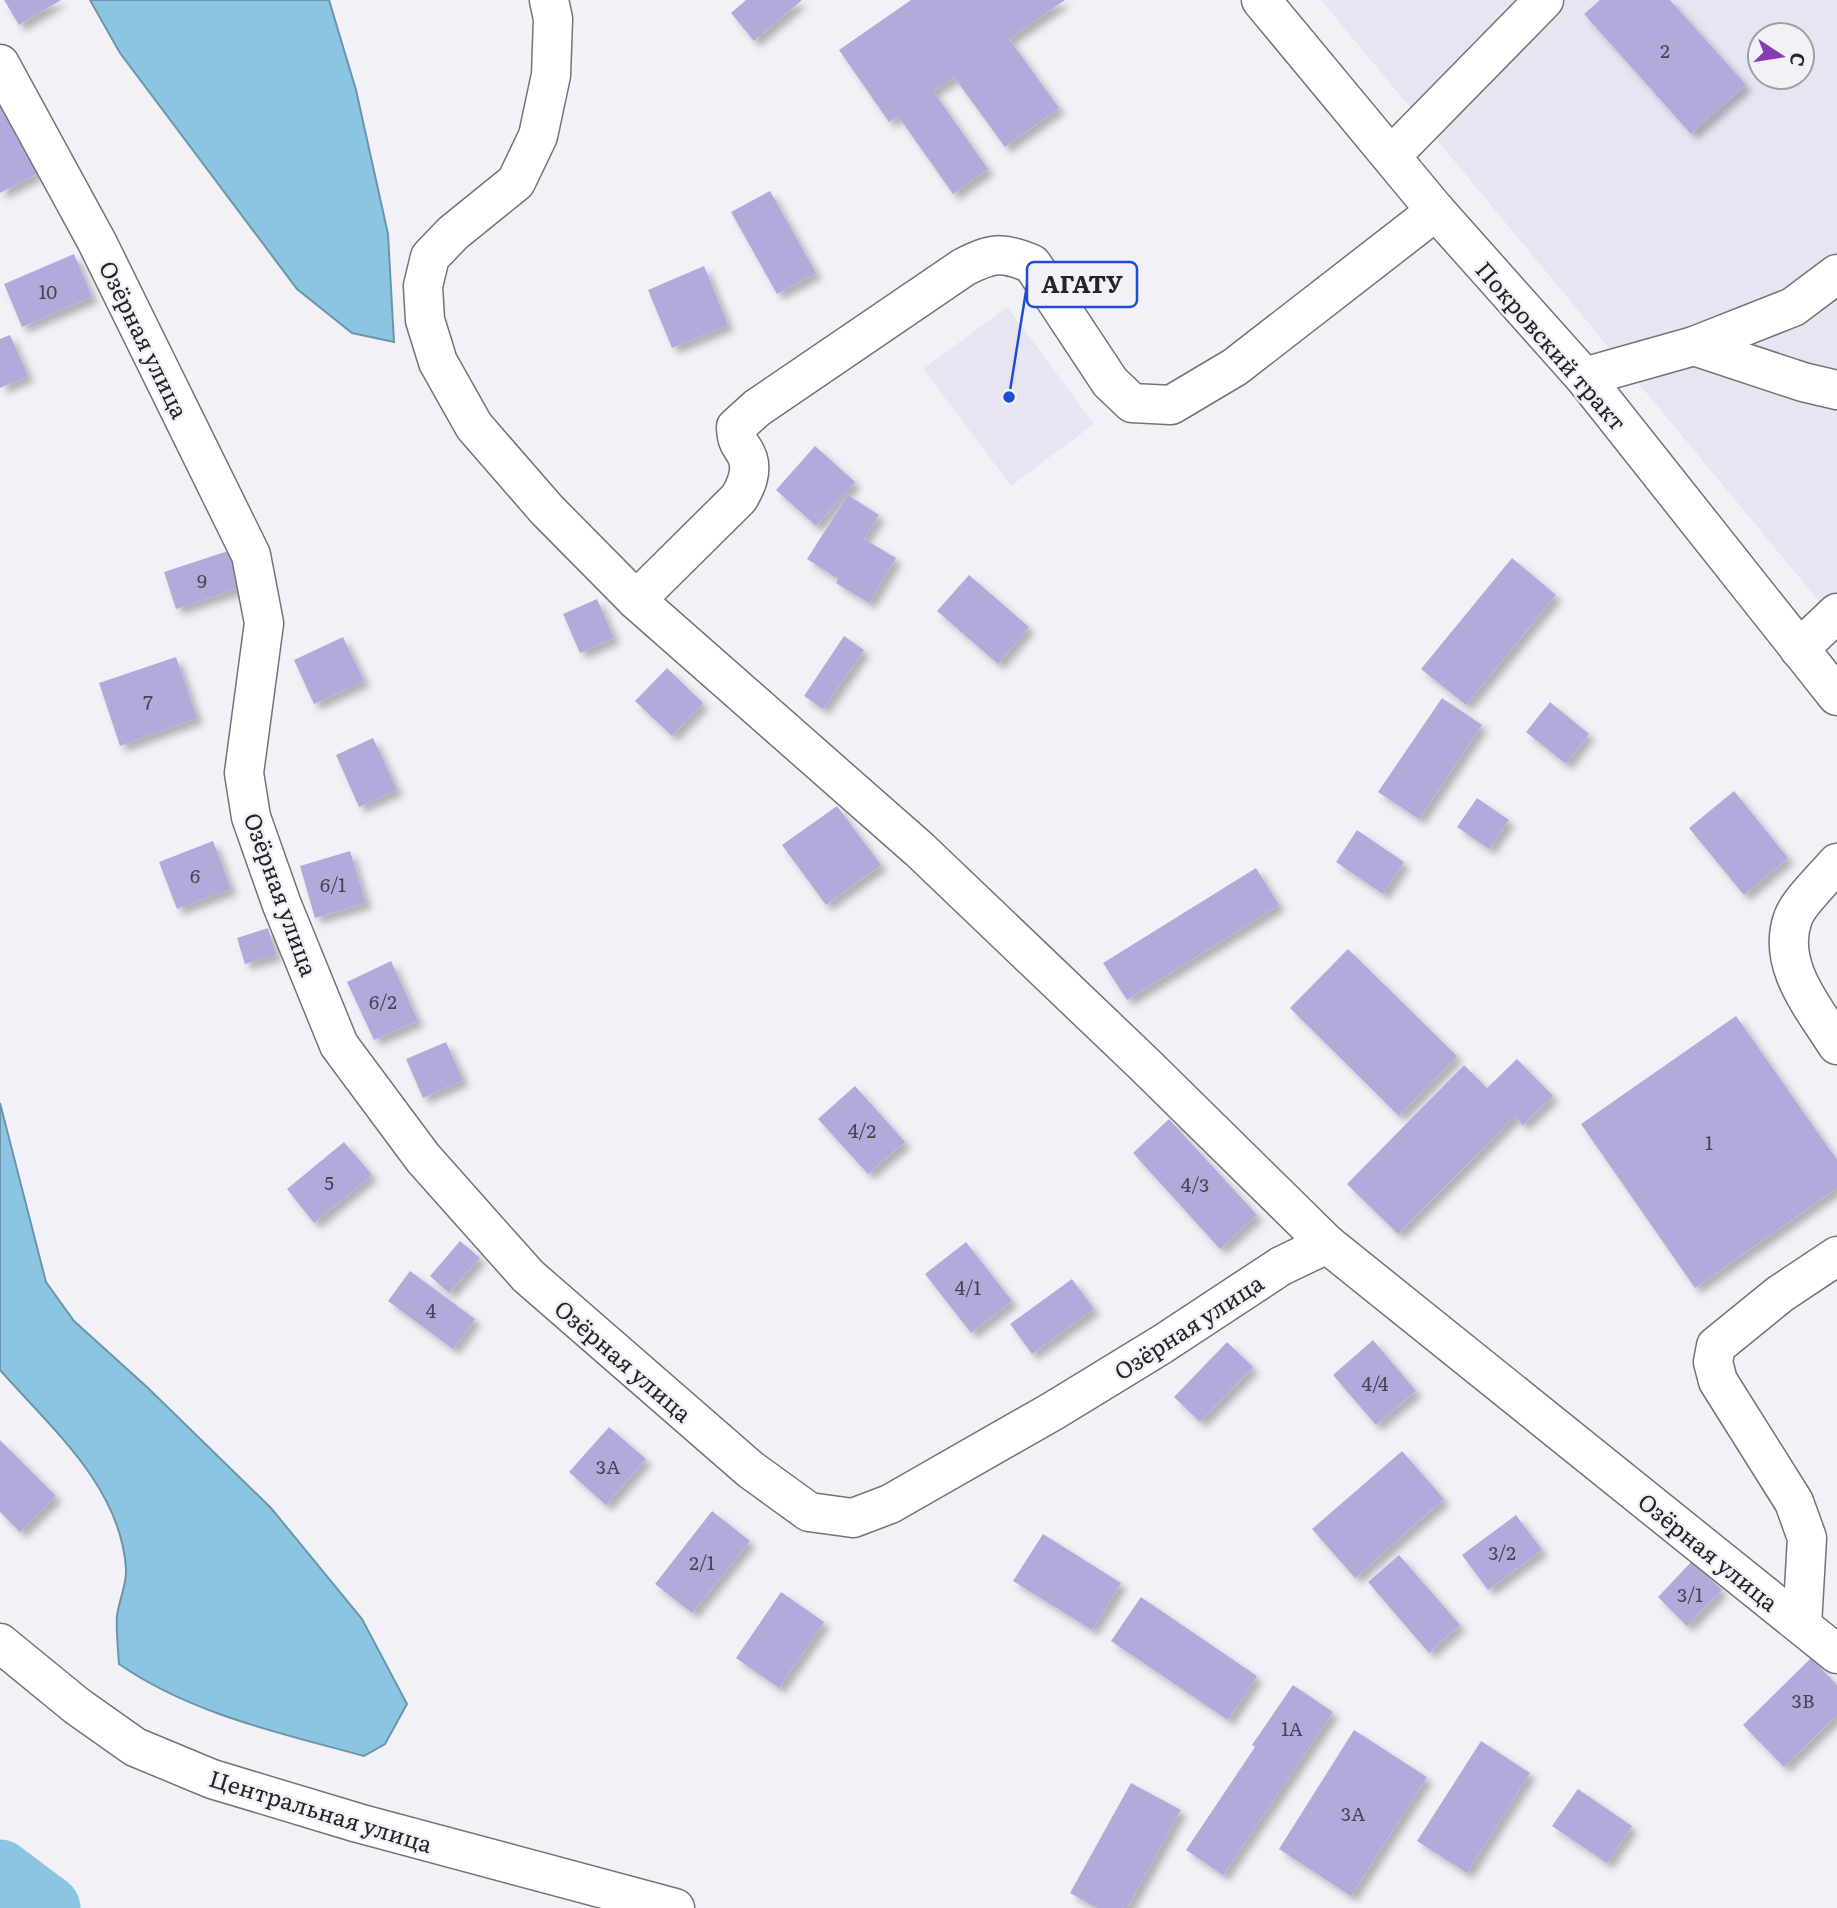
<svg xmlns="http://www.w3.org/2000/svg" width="1837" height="1908" font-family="Literata,serif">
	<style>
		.built { fill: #e7e5f2; fill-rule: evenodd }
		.water { fill: #8bc5e1; stroke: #6c95a9; stroke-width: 2 }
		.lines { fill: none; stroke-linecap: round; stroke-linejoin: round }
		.river { stroke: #8bc5e1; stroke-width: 65 }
		.building { fill: #b3aadc; filter: url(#shadow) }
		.minor-casing { stroke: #737378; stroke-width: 41 }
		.major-casing { stroke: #737378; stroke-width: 41 }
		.minor { stroke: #fff; stroke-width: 38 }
		.major { stroke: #fff; stroke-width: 38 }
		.labels { text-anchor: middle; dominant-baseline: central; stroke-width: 5; stroke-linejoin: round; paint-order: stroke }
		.number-label { font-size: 19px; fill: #484654 }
		.street-label { font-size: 23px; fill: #252527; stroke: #f2f1f7 }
		.leader { fill: none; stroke: #1d4ed8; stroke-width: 2.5 }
		.callout-dot { fill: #1d4ed8; stroke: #f2f1f7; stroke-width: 2.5 }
		.callout { fill: #f2f1f7; stroke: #1d4ed8; stroke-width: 2.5 }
		.callout-label { font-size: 24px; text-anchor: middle; font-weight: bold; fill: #252527 }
	</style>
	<defs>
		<filter id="shadow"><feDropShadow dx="6" dy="6" stdDeviation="3.5" flood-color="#0004"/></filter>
	</defs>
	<rect width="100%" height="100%" fill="#f2f1f7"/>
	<g class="built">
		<path d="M 1321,0 L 1837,0 L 1837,623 ZM 1760,35 L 1802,35 L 1802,77 L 1760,77 Z"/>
		<path d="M 1007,307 L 1094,424 L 1011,486 L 923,369 Z"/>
	</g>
	<g class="water">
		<path d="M 90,0 L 329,0 L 356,90 L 388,234 L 394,342 L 352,333 L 297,289 L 120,53 Z"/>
		<path d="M 0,1103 L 46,1282 L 74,1321 L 148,1388 L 271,1508 L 362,1619 L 407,1704 L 385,1744 L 364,1756 C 280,1733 191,1714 119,1664 C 118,1648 116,1631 117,1616 C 119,1600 127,1584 126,1569 C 121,1487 51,1428 0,1370 Z"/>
	</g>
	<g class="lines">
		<path class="river" d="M 0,1872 L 48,1908"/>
	</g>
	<g class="building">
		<path d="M 4,0 L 61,0 L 19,25 Z"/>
		<path d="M 746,0 L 802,0 L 754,41 L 731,13 Z"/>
		<path d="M 911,0 L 1065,0 L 1009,39 L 1059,108 L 1005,147 L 954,77 L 933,91 L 988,169 L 953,194 L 898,116 L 889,122 L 839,50 Z"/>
		<path d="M 1600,0 L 1670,0 L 1746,85 L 1691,134 L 1584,14 Z"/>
		<path d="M 0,100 L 37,174 L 0,193 Z"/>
		<path d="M 770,191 L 816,273 L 777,294 L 731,212 Z"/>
		<path d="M 74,254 L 92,297 L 22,327 L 4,284 Z"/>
		<path d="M 704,266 L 728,325 L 672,348 L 648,290 Z"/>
		<path d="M 10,335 L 28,376 L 0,388 L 0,339 Z"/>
		<path d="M 815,446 L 855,482 L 816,526 L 776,490 Z"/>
		<path d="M 848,495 L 879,515 L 864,539 L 896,558 L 869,603 L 836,583 L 838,579 L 807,559 Z"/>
		<path d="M 228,551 L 240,588 L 176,609 L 164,572 Z"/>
		<path d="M 1512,558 L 1556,595 L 1466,705 L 1421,669 Z"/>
		<path d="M 969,575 L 1029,627 L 998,664 L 937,611 Z"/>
		<path d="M 597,599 L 614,638 L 580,653 L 563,614 Z"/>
		<path d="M 844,636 L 864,650 L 823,709 L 804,696 Z"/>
		<path d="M 343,637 L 364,681 L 314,704 L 294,660 Z"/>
		<path d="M 176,657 L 197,718 L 120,746 L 99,683 Z"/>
		<path d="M 667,668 L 703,703 L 672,736 L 635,701 Z"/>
		<path d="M 1442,698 L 1482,725 L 1419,819 L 1378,792 Z"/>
		<path d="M 1550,702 L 1589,734 L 1566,764 L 1526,732 Z"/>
		<path d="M 373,738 L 397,790 L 359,807 L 336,755 Z"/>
		<path d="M 1734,791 L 1788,858 L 1744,895 L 1689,828 Z"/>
		<path d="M 1477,798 L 1509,820 L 1489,849 L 1457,827 Z"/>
		<path d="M 837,806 L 881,865 L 826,905 L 782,845 Z"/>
		<path d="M 1357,830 L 1404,862 L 1383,894 L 1336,862 Z"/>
		<path d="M 213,841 L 231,889 L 177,909 L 159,862 Z"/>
		<path d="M 350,851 L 366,903 L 315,918 L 300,866 Z"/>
		<path d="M 1256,868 L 1279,905 L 1127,1000 L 1103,963 Z"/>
		<path d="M 268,928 L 276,955 L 245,964 L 237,938 Z"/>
		<path d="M 1348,949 L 1457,1056 L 1399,1116 L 1290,1008 Z"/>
		<path d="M 391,961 L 418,1021 L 374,1040 L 347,982 Z"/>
		<path d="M 1736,1016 L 1837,1160 L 1837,1188 L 1695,1288 L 1581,1124 Z"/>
		<path d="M 446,1042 L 463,1080 L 423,1098 L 406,1059 Z"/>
		<path d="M 1517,1059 L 1553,1096 L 1523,1125 L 1515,1116 L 1398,1234 L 1347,1184 L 1464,1065 L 1487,1088 Z"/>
		<path d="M 855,1086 L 905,1142 L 868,1174 L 818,1119 Z"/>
		<path d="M 1169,1119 L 1257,1215 L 1220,1249 L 1133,1153 Z"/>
		<path d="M 344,1142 L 372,1175 L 314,1223 L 287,1189 Z"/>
		<path d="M 460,1241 L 480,1258 L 449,1293 L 430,1276 Z"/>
		<path d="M 966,1242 L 1012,1301 L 971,1333 L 925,1274 Z"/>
		<path d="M 410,1271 L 475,1319 L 453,1349 L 388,1301 Z"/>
		<path d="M 1072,1279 L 1094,1309 L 1032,1354 L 1010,1324 Z"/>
		<path d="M 1373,1340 L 1416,1391 L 1376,1425 L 1333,1375 Z"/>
		<path d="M 1227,1342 L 1253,1367 L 1200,1422 L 1174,1397 Z"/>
		<path d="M 609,1427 L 646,1459 L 606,1505 L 569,1472 Z"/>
		<path d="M 0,1440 L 56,1496 L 20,1532 L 0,1512 Z"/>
		<path d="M 1402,1451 L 1444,1499 L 1355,1578 L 1312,1529 Z"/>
		<path d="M 712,1511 L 750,1541 L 692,1613 L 655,1584 Z"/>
		<path d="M 1516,1515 L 1542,1550 L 1488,1590 L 1462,1555 Z"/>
		<path d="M 1043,1534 L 1121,1583 L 1092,1630 L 1013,1581 Z"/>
		<path d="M 1399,1555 L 1460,1625 L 1429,1653 L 1368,1582 Z"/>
		<path d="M 1692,1561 L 1722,1590 L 1687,1626 L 1658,1597 Z"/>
		<path d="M 781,1592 L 824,1622 L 779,1688 L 736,1658 Z"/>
		<path d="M 1141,1597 L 1257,1676 L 1228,1720 L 1111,1641 Z"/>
		<path d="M 1811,1658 L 1837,1685 L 1837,1715 L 1784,1767 L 1743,1725 Z"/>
		<path d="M 1293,1685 L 1333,1712 L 1223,1875 L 1186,1850 L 1255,1747 L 1252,1745 Z"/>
		<path d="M 1354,1730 L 1427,1777 L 1351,1896 L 1279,1849 Z"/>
		<path d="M 1481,1741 L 1530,1773 L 1467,1873 L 1417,1841 Z"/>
		<path d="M 1131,1783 L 1181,1810 L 1127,1908 L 1097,1908 L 1070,1893 Z"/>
		<path d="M 1578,1789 L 1632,1826 L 1607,1863 L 1552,1826 Z"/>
	</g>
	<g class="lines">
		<defs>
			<g id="minor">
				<path d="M 549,0 L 553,19 L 551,75 L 538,136 L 516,182 L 453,233 L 430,257 L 423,286 L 425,320 L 438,362 L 474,426 L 547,510 L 636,600 L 920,850 L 1144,1064 L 1327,1244"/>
				<path d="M 0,64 L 97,242 L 251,555 L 264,623 L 244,773 L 251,817 L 282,905 L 339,1045 L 423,1158 L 528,1276 L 751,1470 L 809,1512 L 853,1518 L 890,1504 L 1053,1411 L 1161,1345 L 1281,1266 L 1327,1244 L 1837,1654"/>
				<path d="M 1391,156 L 1544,0"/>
				<path d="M 1694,346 L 1803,382 L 1837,390"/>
				<path d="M 1584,377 L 1694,346 L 1793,307 L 1837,274"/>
				<path d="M 636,600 L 739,498 C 746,486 752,473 748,459 C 743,444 737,448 736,427 L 757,408 L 964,267 C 992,253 1002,251 1032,264 L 1110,382 L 1132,403 L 1171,405 L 1235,367 L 1436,211"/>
				<path d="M 1799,649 L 1837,613"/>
				<path d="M 1837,863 C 1826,876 1798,903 1793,918 C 1776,965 1814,1008 1837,1045"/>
				<path d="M 1802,1625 L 1807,1538 L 1794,1502 L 1718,1381 L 1713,1362 L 1716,1346 L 1780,1294 L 1837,1256"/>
				<path d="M 0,1643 L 77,1706 L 135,1747 L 212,1779 L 358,1823 L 675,1908"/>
			</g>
			<path id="major" d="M 1261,0 L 1436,211 L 1584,377 L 1837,696"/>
		</defs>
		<use href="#minor" class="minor-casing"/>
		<use href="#major" class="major-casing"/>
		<use href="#minor" class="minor"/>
		<use href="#major" class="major"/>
	</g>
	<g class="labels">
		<g class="number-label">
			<text x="1665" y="50">2</text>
			<text x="48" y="291">10</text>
			<text x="202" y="580">9</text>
			<text x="148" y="701">7</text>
			<text x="195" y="875">6</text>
			<text x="333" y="884">6/1</text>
			<text x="383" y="1001">6/2</text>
			<text x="862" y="1130">4/2</text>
			<text x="1709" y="1142">1</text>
			<text x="329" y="1182">5</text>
			<text x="1195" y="1184">4/3</text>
			<text x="968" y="1287">4/1</text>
			<text x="431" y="1310">4</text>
			<text x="1375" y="1383">4/4</text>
			<text x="608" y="1466">3А</text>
			<text x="1502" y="1552">3/2</text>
			<text x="702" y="1562">2/1</text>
			<text x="1690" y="1594">3/1</text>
			<text x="1803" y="1700">3В</text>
			<text x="1292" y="1728">1А</text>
			<text x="1353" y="1813">3А</text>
		</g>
		<g class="street-label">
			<text transform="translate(145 339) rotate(64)">Озёрная улица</text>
			<text transform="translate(1552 345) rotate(49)">Покровский тракт</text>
			<text transform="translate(282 894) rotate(70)">Озёрная улица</text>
			<text transform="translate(1188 1326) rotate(-33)">Озёрная улица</text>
			<text transform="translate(624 1360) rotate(41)">Озёрная улица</text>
			<text transform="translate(1709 1551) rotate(39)">Озёрная улица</text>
			<text transform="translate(321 1810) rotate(17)">Центральная улица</text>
		</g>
	</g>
	<path class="leader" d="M1009 397L1027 285"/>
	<circle class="callout-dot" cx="1009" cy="397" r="7"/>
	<rect class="callout" x="1027" y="262" width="110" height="45" rx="7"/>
	<g class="callout-label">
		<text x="1082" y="293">АГАТУ</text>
	</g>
	<g transform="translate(1781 56) rotate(102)"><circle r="33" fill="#f2f1f7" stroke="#a09fa4" stroke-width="2"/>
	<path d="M0-5L12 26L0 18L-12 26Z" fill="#863db0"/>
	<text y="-10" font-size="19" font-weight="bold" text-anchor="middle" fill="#252527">С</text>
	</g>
</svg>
